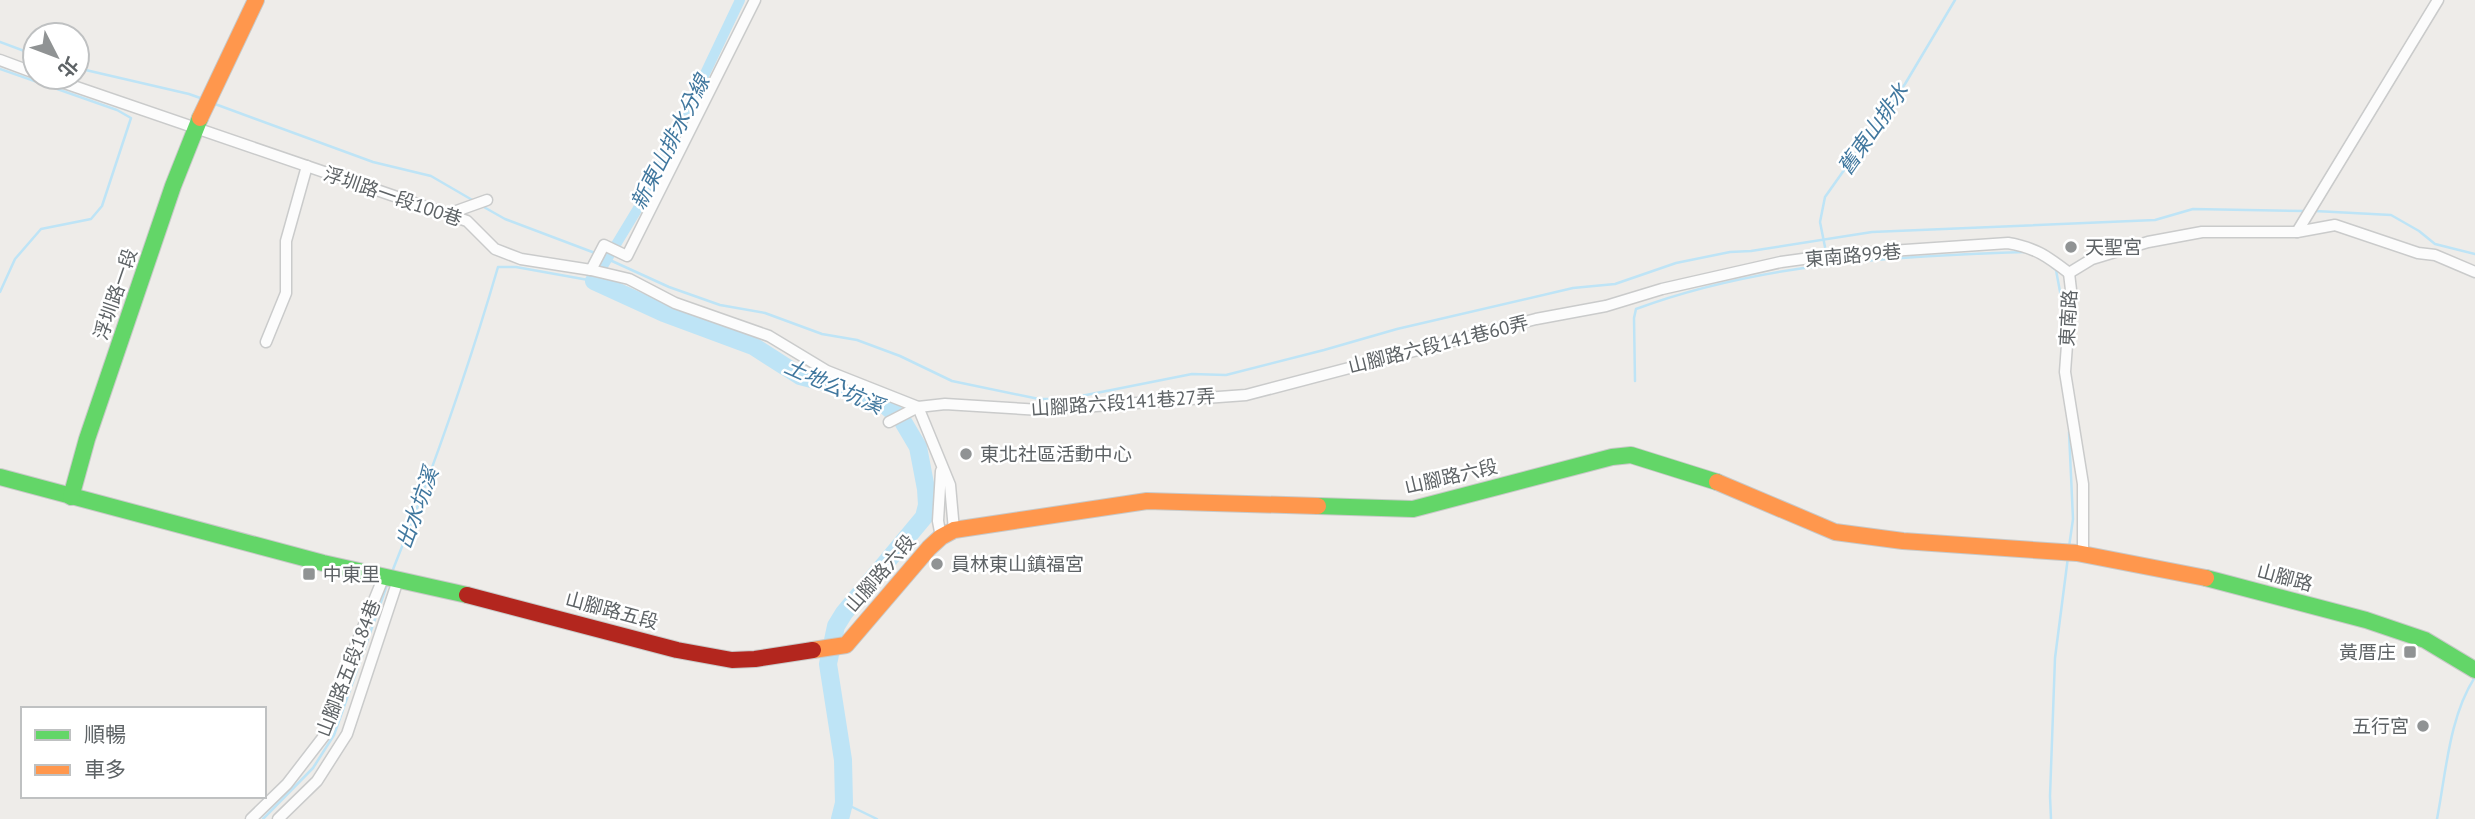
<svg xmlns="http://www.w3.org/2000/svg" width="2475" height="819" font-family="'PT Sans','Noto Sans TC',sans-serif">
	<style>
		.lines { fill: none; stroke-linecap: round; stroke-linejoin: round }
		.stream { stroke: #bee4f6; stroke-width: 2.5 }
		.canal { stroke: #bee4f6; stroke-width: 10 }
		.river { stroke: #bee4f6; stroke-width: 18 }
		.street-casing { stroke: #cacbcb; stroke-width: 13 }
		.fast-casing { stroke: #c8c9c8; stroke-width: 18 }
		.slow-casing { stroke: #c8c9c8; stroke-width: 18 }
		.jam-casing { stroke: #c8c9c8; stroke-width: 18 }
		.street { stroke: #fcfcfc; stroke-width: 10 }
		.fast { stroke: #63d668; stroke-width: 16 }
		.slow { stroke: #ff974d; stroke-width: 16 }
		.jam { stroke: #b3261e; stroke-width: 16 }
		.poi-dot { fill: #909394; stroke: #fff; stroke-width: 2.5 }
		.labels { text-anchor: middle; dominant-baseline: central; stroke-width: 5; stroke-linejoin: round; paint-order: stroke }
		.street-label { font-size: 19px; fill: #5e6366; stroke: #fff }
		.poi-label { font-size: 19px; fill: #5e6366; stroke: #fff; text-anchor: start }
		.water-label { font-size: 21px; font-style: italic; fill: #40779e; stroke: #fff }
	</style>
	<rect width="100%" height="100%" fill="#eeece9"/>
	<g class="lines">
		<g class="stream">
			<path d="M 0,42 L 35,55"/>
			<path d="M 77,68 L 189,94 L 203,99"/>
			<path d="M 0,69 L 117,110 L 131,118 L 102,206 L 91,219 L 41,229 L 15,259 L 0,292"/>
			<path d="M 215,104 L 373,162 L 431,176 L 474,201"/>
			<path d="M 482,206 L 505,219 L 595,253"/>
			<path d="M 2315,211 L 2391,215 L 2419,231 L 2435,244 L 2475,254"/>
			<path d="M 1826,252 L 1820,222 L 1825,197 L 1905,84 L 1955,0"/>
			<path d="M 601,256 L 669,287 L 720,305 L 765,313 L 822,334 L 857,340 L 900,356 L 952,381 L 1039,399 L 1066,399 L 1192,374 L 1226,375 L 1324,350 L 1397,329 L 1573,288 L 1615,284 L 1676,263 L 1730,252 L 1751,251 L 1872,232 L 2155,220 L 2193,209 L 2305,211"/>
			<path d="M 2052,267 L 2056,270 L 2064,313"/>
			<path d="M 1635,381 L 1634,318 L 1636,309 C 1760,263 1895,256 2026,252"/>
			<path d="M 2069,432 L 2073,519 L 2069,547"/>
			<path d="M 392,572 C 432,472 468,370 498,267 L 516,267 L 594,281"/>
			<path d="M 844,803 L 877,819"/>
			<path d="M 263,819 L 313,768 L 334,735 L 387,585"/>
			<path d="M 2051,819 L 2050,796 L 2055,658 L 2068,557"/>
			<path d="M 2437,819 C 2446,773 2449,717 2475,677"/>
		</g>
		<path class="canal" d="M 594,281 L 652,185 L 740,0"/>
		<path class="river" d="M 594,281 L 664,313 L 753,346 L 800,376 L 850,389 L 883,403 L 902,420 L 918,447 L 926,489 L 927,505 L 924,517 L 844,613 L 836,626 L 828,664 L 843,760 L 844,803 L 840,819"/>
		<defs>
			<g id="street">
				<path d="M 0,60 L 35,73"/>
				<path d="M 47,77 L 467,221 L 495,249 L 521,259 L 591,270 L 629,279 L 675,303 L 769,336 L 827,371 L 918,407 L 950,485 L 954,530"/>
				<path d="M 448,214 L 487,200"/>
				<path d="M 2297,232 L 2438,0"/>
				<path d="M 591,270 L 604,245 L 627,256 L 755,0"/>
				<path d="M 2069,273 L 2092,259 L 2148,242 L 2202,232 L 2297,232 L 2335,225 L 2418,253 L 2435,255 L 2475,272"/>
				<path d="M 2069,273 L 2071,290 L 2065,372 L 2083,484 L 2083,554"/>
				<path d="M 266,342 L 286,293 L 286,241 L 307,166"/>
				<path d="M 889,422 L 918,407 L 945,404 L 1041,410 L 1246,395 L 1536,319 L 1606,306 L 1662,289 L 1781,262 L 1832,255 L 2008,243 C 2036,248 2047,256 2069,273"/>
				<path d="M 941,471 L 938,521 L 941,537"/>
				<path d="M 251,819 L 287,784 L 324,736 L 344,674 L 384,576"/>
				<path d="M 278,819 L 317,781 L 347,734 L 398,580"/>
			</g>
			<g id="fast">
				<path d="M 0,477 L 323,563 L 467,595"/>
				<path d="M 71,497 L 87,439 L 173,186 L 200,118"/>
				<path d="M 1318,506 L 1413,509 L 1612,457 L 1631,455 L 1717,482"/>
				<path d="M 2206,578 L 2366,620 L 2425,640 L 2475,670"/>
			</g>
			<g id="slow">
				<path d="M 200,118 L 256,0"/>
				<path d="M 1717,482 L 1835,532 L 1903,541 L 2077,553 L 2206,578"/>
				<path d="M 813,650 L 846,645 L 929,548 L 941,537 L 954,530 L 1147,501 L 1318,506"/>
			</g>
			<path id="jam" d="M 467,595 L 677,650 L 732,660 L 755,659 L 813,650"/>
		</defs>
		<use href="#street" class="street-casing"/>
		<use href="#fast" class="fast-casing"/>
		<use href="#slow" class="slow-casing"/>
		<use href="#jam" class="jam-casing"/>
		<use href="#street" class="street"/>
		<use href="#fast" class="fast"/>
		<use href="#slow" class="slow"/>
		<use href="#jam" class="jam"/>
	</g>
	<g class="poi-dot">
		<circle cx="2071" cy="247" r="7"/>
		<circle cx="966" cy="454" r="7"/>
		<circle cx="937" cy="564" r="7"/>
		<rect x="302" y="567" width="14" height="14" rx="3.5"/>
		<rect x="2403" y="645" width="14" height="14" rx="3.5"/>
		<circle cx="2423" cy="726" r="7"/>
	</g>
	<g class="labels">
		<g class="street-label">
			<text transform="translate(393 196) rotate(19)">浮圳路一段100巷</text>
			<text transform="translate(1853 255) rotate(-5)">東南路99巷</text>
			<text transform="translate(115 294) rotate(-71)">浮圳路一段</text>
			<text transform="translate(2068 318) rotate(-87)">東南路</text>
			<text transform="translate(1438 344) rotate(-14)">山腳路六段141巷60弄</text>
			<text transform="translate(1123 402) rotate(-4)">山腳路六段141巷27弄</text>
			<text transform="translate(1451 476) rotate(-13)">山腳路六段</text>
			<text transform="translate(880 573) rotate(-49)">山腳路六段</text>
			<text transform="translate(2285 577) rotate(15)">山腳路</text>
			<text transform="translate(612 610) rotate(15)">山腳路五段</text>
			<text transform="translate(348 668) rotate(-69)">山腳路五段184巷</text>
		</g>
		<g class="poi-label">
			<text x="2085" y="247">天聖宮</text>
			<text x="980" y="454">東北社區活動中心</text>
			<text x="951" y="564">員林東山鎮福宮</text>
			<text x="323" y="574">中東里</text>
			<text x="2396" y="652" text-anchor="end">黃厝庄</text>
			<text x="2409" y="726" text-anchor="end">五行宮</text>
		</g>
		<g class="water-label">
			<text transform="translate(1873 129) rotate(-55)">舊東山排水</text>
			<text transform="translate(670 142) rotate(-63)">新東山排水分線</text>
			<text transform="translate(834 386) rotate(24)">土地公坑溪</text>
			<text transform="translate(417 508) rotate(-70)">出水坑溪</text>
		</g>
	</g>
	<rect x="21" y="707" width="245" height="91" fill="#ffffff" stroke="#bfc1c2" stroke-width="2"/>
	<rect x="35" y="730" width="35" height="10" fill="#63d668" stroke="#bfc1c2" stroke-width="2"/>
	<text x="84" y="742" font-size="21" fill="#5e6366">順暢</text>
	<rect x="35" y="765" width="35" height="10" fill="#ff974d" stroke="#bfc1c2" stroke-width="2"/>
	<text x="84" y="777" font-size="21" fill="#5e6366">車多</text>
	<g transform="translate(56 56) rotate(132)"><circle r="33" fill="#ffffff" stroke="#bfc1c2" stroke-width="2"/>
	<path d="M0-5L12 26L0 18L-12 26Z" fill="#909394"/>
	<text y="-10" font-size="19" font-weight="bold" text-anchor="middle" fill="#5e6366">北</text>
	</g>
</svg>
